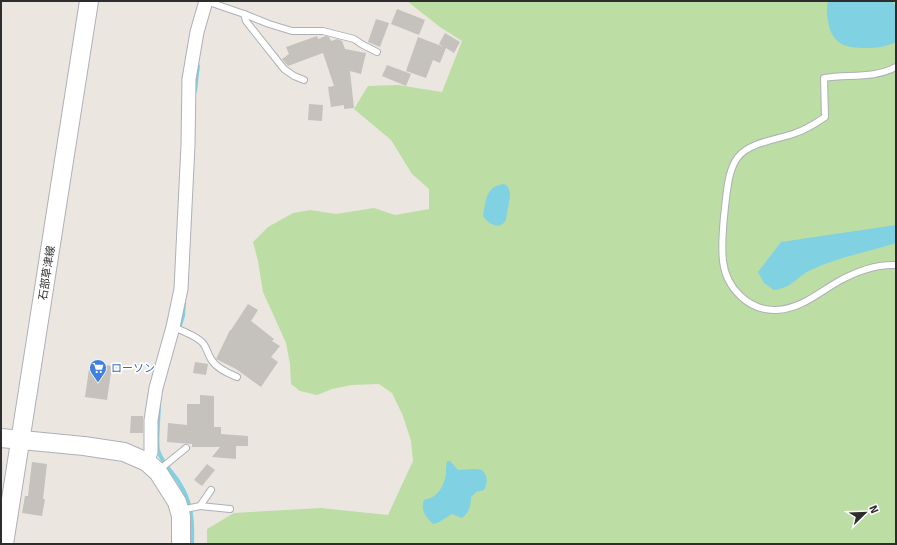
<svg xmlns="http://www.w3.org/2000/svg" width="897" height="545" font-family="Signika,'Noto Sans JP',sans-serif">
	<style>
		.industrial { fill: #e1e0e6 }
		.green { fill: #bcdda4 }
		.water { fill: #80d1e2 }
		.lines { fill: none; stroke-linecap: round; stroke-linejoin: round }
		.stream { stroke: #80d1e2; stroke-width: 4 }
		.building { fill: #c5c1bc }
		.lane-casing { stroke: #adb0b7; stroke-width: 8 }
		.street-casing { stroke: #adb0b7; stroke-width: 15 }
		.secondary-casing { stroke: #adb0b7; stroke-width: 20 }
		.lane { stroke: #fff; stroke-width: 6 }
		.street { stroke: #fff; stroke-width: 13 }
		.secondary { stroke: #fff; stroke-width: 18 }
		.labels { text-anchor: middle; dominant-baseline: central; stroke-width: 3.5; stroke-linejoin: round; paint-order: stroke }
		.street-label { font-size: 11px; fill: #2d2d2d; stroke: #fff }
		.shop-label { font-size: 11px; fill: #366cbe; stroke: #fff; text-anchor: start }
	</style>
	<rect width="100%" height="100%" fill="#ece6e1"/>
	<path class="industrial" d="M 1,454 L 4,468 L 1,487 Z"/>
	<path class="green" d="M 407,1 L 896,1 L 896,544 L 207,544 L 207,529 L 234,513 L 321,508 L 388,515 L 413,461 L 411,441 L 403,416 L 392,393 L 379,384 L 352,385 L 332,389 L 317,395 L 300,391 L 291,384 L 290,364 L 286,343 L 263,292 L 258,261 L 253,242 L 268,227 L 293,213 L 310,210 L 336,214 L 374,208 L 395,215 L 429,209 L 429,189 L 412,174 L 391,140 L 354,109 L 368,86 L 398,85 L 442,92 L 462,41 L 440,27 Z"/>
	<g class="water">
		<path d="M 828,1 L 892,1 L 896,7 L 896,42 C 886,47 876,48 865,48 C 847,48 834,45 829,26 C 827,16 826,11 828,1 Z"/>
		<path d="M 504,184 L 507,186 C 509,188 510,192 510,195 C 510,197 506,219 506,220 C 500,231 488,224 483,216 C 486,200 486,186 504,184 Z"/>
		<path d="M 896,225 L 896,243 C 868,252 838,257 811,270 C 796,277 792,288 774,290 L 764,283 L 758,272 L 781,242 Z"/>
		<path d="M 447,461 L 450,461 L 458,470 C 468,470 471,468 482,470 C 488,477 488,481 484,490 L 476,492 L 471,497 C 471,505 469,513 462,518 L 452,514 C 446,517 440,523 433,524 C 426,517 420,510 424,500 C 437,498 444,487 446,474 C 446,470 446,466 447,461 Z"/>
	</g>
	<g class="lines">
		<g class="stream">
			<path d="M 195,91 L 198,66"/>
			<path d="M 178,332 L 183,316 L 184,303"/>
			<path d="M 159,404 C 159,416 156,440 158,450 C 162,464 173,472 180,484 C 192,503 193,523 192,544"/>
		</g>
	</g>
	<g class="building">
		<path d="M 397,9 L 425,20 L 419,35 L 391,24 Z"/>
		<path d="M 376,19 L 389,23 L 380,47 L 368,42 Z"/>
		<path d="M 445,33 L 460,42 L 454,53 L 446,48 L 440,63 L 433,60 L 426,78 L 406,71 L 418,37 L 444,47 L 439,44 Z"/>
		<path d="M 317,36 L 318,39 L 326,36 L 329,37 L 331,41 L 337,39 L 342,41 L 345,49 L 366,53 L 361,74 L 350,71 L 354,108 L 344,109 L 344,105 L 331,107 L 328,87 L 334,86 L 323,53 L 288,66 L 282,59 L 289,54 L 286,47 Z"/>
		<path d="M 387,65 L 411,74 L 406,86 L 382,76 Z"/>
		<path d="M 309,104 L 323,105 L 322,121 L 308,120 Z"/>
		<path d="M 248,304 L 258,310 L 251,321 L 274,339 L 272,341 L 280,346 L 271,357 L 278,362 L 261,387 L 236,369 L 216,359 L 230,330 L 231,330 Z"/>
		<path d="M 195,362 L 208,364 L 206,375 L 193,373 Z"/>
		<path d="M 93,363 L 112,366 L 107,400 L 85,397 L 89,369 L 91,369 Z"/>
		<path d="M 200,395 L 214,396 L 214,427 L 221,427 L 221,434 L 248,436 L 248,446 L 236,446 L 236,459 L 212,457 L 220,447 L 192,447 L 192,444 L 167,442 L 168,423 L 187,425 L 187,404 L 200,404 Z"/>
		<path d="M 131,416 L 143,416 L 143,433 L 130,433 Z"/>
		<path d="M 32,462 L 47,464 L 43,499 L 45,499 L 42,516 L 22,513 L 25,496 L 28,496 Z"/>
		<path d="M 207,464 L 215,470 L 202,486 L 194,480 Z"/>
	</g>
	<g class="lines">
		<defs>
			<g id="lane">
				<path d="M 206,1 L 244,14 L 269,24 L 292,31 L 323,31 L 354,39 L 363,45 L 377,52"/>
				<path d="M 244,14 L 246,21 L 284,69 L 294,76 L 304,80"/>
				<path d="M 896,67 C 874,79 848,74 824,78 L 825,117 C 815,124 805,130 793,134 C 777,139 749,143 738,157 C 728,170 727,191 725,207 C 723,225 721,243 723,261 C 726,288 749,311 776,310 C 801,309 818,293 839,281 C 857,271 875,264 896,265"/>
				<path d="M 173,327 C 183,331 194,335 202,342 C 207,347 207,353 211,359 C 216,368 227,373 237,377"/>
				<path d="M 159,470 L 186,448"/>
				<path d="M 200,506 L 230,509"/>
				<path d="M 181,510 L 200,506 L 211,490"/>
			</g>
			<path id="street" d="M 147,462 L 151,452 L 151,420 L 156,388 L 173,327 L 181,289 L 188,145 L 189,79 L 197,32 L 206,1"/>
			<g id="secondary">
				<path d="M 1,438 L 84,446 L 124,452 L 147,462 L 158,472 L 177,502 L 181,516 L 181,544"/>
				<path d="M 4,544 L 89,1"/>
			</g>
		</defs>
		<use href="#lane" class="lane-casing"/>
		<use href="#street" class="street-casing"/>
		<use href="#secondary" class="secondary-casing"/>
		<use href="#lane" class="lane"/>
		<use href="#street" class="street"/>
		<use href="#secondary" class="secondary"/>
	</g>
	<defs>
		<symbol id="supermarket-pin" viewBox="-11 -11 22 30"><path d="M0 17L-7.5 6A9.5 9.5 0 1 1 7.5 6Z" fill="#3f7fe0" stroke="#fff"/><path d="M-6-5.5h2.5l.6 2H6L4.5 2H-2.5L-4.4-4H-6ZM-1.5 3.2a1.3 1.3 0 1 0 .1 0ZM3 3.2a1.3 1.3 0 1 0 .1 0Z" fill="#fff"/></symbol>
	</defs>
	<g fill-rule="evenodd">
		<use href="#supermarket-pin" x="88" y="358" width="20" height="27"/>
	</g>
	<g class="labels">
		<g class="street-label">
			<text transform="translate(47 273) rotate(-81)">石部草津線</text>
		</g>
		<g class="shop-label">
			<text x="111" y="368">ローソン</text>
		</g>
	</g>
	<rect width="897" height="545" fill="none" stroke="#2d2d2d" stroke-width="4"/>
	<g transform="translate(865 513) rotate(67)" stroke="#ffffff" stroke-width="3" paint-order="stroke">
	<path d="M0-3L7 15L0 10L-7 15Z" fill="#2d2d2d"/>
	<text y="-6" font-size="11" font-weight="bold" text-anchor="middle" fill="#2d2d2d">N</text>
	</g>
</svg>
